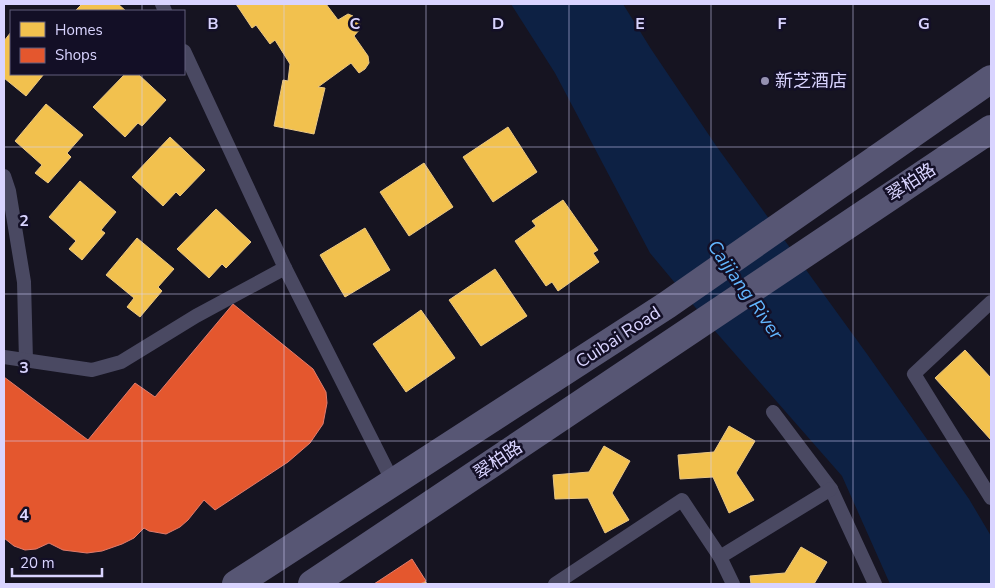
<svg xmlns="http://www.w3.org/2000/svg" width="995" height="588" font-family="'Nunito Sans','Noto Sans SC',sans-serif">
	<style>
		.water { fill: #0d2144 }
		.homes { fill: #f2c14e; stroke: #eac783 }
		.shops { fill: #e4572e; stroke: #e17c6d }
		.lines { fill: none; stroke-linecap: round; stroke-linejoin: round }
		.lane { stroke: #4a4962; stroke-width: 14 }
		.secondary { stroke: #575674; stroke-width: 28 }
		.grid { fill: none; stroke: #d9d4ff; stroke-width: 1; stroke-opacity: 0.55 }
		.poi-dot { fill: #9591b1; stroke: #130f26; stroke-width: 2 }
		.labels { text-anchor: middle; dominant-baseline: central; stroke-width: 5; stroke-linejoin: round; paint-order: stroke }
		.poi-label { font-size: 18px; fill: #d9d4ff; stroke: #130f26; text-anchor: start }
		.street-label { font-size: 18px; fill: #d9d4ff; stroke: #130f26 }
		.water-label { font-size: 19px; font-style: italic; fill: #62b6ff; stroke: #130f26 }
		.grid-label { font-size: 16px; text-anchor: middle; font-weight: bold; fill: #d9d4ff; stroke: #130f26; stroke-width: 5; stroke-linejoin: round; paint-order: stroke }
	</style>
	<rect width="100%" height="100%" fill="#161421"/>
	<path class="water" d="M 511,4 L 623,4 L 651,49 L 717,147 L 867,354 L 969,499 L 991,536 L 991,584 L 890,584 L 842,476 L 715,331 L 650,253 L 555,73 Z"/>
	<g class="homes">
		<path d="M 82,4 L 118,4 L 126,11 L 75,11 Z"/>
		<path d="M 236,4 L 326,4 L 338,20 L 348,14 L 353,16 L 360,24 L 360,29 L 354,36 L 368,56 L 369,63 L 365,69 L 359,73 L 351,63 L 318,87 L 325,88 L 314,134 L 274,126 L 283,80 L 288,81 L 290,64 L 275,40 L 270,44 L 256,25 L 252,28 Z"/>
		<path d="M 11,32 L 11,74 L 44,74 L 26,96 L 4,78 L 4,41 Z"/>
		<path d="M 125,74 L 138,74 L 166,100 L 142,126 L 138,123 L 125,137 L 93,107 Z"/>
		<path d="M 46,104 L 83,135 L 67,153 L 71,157 L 48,183 L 35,173 L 42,165 L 15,141 Z"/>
		<path d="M 508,127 L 537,172 L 493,202 L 463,157 Z"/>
		<path d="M 170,137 L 205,170 L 180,196 L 176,192 L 163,206 L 132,177 Z"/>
		<path d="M 424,163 L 453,207 L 409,236 L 380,192 Z"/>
		<path d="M 80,181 L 116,212 L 101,230 L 105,233 L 82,260 L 69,249 L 76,241 L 49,217 Z"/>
		<path d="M 563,200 L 598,250 L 593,253 L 599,262 L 558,291 L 552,282 L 546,286 L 515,241 L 536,226 L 532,221 Z"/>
		<path d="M 216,209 L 251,242 L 226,268 L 222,264 L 209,278 L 177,249 Z"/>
		<path d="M 365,228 L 390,270 L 345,297 L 320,255 Z"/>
		<path d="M 137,238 L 174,269 L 158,287 L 162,291 L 140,317 L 127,307 L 134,298 L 106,275 Z"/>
		<path d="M 495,269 L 527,316 L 481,346 L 449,300 Z"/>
		<path d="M 421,310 L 455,358 L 406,392 L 373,344 Z"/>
		<path d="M 965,350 L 991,378 L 991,440 L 935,378 Z"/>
		<path d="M 181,367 L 235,409 L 202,451 L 220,466 L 195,496 L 105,424 L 129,393 L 149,408 Z"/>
		<path d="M 6,392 L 60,434 L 27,476 L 44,490 L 21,521 L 4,508 L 4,394 Z"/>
		<path d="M 729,426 L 755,441 L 736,473 L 754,500 L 729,513 L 713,477 L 680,479 L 678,455 L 714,452 Z"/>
		<path d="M 604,446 L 630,461 L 612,493 L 629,520 L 605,533 L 588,498 L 555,499 L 553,475 L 589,472 Z"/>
		<path d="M 801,547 L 827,562 L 814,584 L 751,584 L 750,576 L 785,573 Z"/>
		<path d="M 417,569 L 427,584 L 393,584 Z"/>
	</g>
	<g class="shops">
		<path d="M 233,304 L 313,369 L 326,392 L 327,403 L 323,424 L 310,443 L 288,462 L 215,510 L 204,500 L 188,520 L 180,527 L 166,534 L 149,531 L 144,528 L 134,538 L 122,544 L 102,551 L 87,553 L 63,550 L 49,543 L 36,549 L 25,550 L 14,546 L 4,538 L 4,377 L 88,440 L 135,383 L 155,397 Z"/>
		<path d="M 412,559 L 426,581 L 420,584 L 374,584 Z"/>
	</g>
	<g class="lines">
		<g class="lane">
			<path d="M 162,4 L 165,11"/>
			<path d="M 184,51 L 285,268 L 393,482"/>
			<path d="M 4,176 L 9,191 L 24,282 L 26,361"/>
			<path d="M 991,302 L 914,374 L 991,498"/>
			<path d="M 4,357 L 92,370 L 121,362 L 196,316 L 285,268"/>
			<path d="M 773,412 L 831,489 L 875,584"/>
			<path d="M 555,584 L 682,500 L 720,557"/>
			<path d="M 733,584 L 720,557 L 831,489"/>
		</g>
		<g class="secondary">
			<path d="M 236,584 L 667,305 L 991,79"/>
			<path d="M 312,584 L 991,129"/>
		</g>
	</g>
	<path class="grid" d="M 142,4 L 142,11M 284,4 L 284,584M 426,4 L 426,584M 569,4 L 569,584M 711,4 L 711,584M 853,4 L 853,584M 142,74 L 142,584M 4,147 L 991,147M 4,294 L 991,294M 4,441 L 991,441"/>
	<circle class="poi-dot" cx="765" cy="81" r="5"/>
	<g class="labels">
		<g class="poi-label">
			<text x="775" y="81">新芝酒店</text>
		</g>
		<g class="street-label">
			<text transform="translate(911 182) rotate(-33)">翠柏路</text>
			<text transform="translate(618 337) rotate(-33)">Cuibai Road</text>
			<text transform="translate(498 460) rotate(-34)">翠柏路</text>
		</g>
		<g class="water-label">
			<text transform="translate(745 290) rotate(55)">Caijiang River</text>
		</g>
	</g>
	<g class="grid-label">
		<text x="213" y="29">B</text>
		<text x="355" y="29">C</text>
		<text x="498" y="29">D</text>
		<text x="640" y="29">E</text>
		<text x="782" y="29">F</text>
		<text x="924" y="29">G</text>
		<text x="24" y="226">2</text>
		<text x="24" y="373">3</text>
		<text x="24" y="520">4</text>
	</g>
	<rect width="995" height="588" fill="none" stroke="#d9d4ff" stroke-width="10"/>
	<rect x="10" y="10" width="175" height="65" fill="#130f26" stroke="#625e7d"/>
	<rect x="20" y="22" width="25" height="15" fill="#f2c14e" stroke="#625e7d"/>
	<text x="55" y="35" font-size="15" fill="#d9d4ff">Homes</text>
	<rect x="20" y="48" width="25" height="15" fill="#e4572e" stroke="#625e7d"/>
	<text x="55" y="60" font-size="15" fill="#d9d4ff">Shops</text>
	<path d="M12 568v8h90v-8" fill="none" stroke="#d9d4ff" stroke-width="2.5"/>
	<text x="20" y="568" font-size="15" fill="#d9d4ff" stroke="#130f26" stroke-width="4" paint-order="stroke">20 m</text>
</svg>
